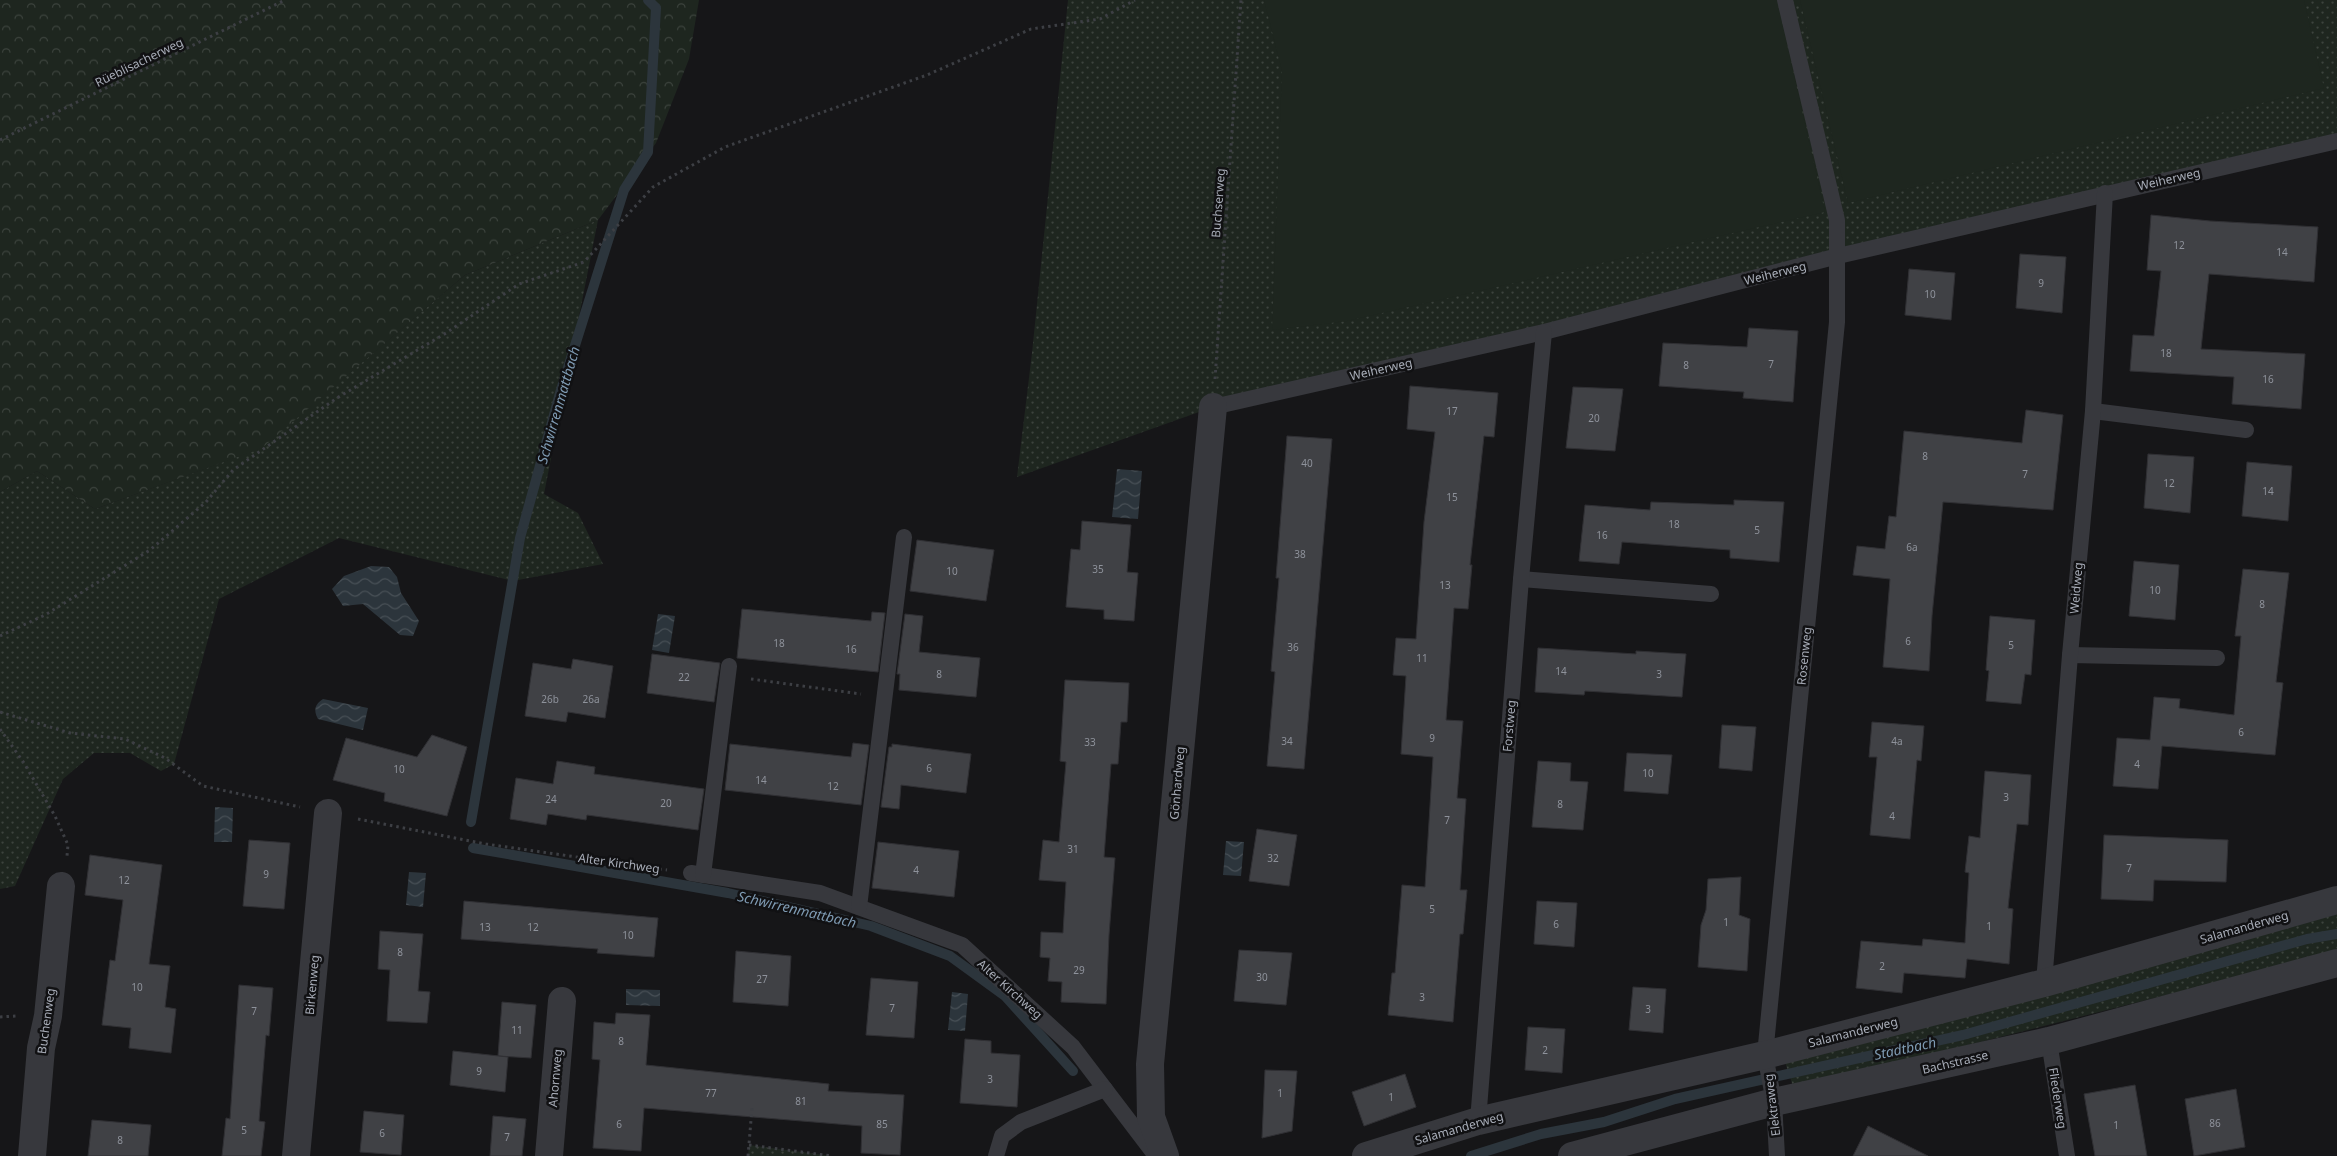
<svg xmlns="http://www.w3.org/2000/svg" width="2337" height="1156" font-family="'Noto Sans',sans-serif">
	<style>
		.green { fill: url(#green-dots) }
		.forest { fill: url(#forest-crowns) }
		.pitch { fill: #1e261f }
		.water { fill: url(#water-waves) }
		.lines { fill: none; stroke-linecap: round; stroke-linejoin: round }
		.stream { stroke: #2c353c; stroke-width: 10 }
		.building { fill: #404145; stroke: #303034 }
		.path { stroke: #3d3f44; stroke-width: 3; stroke-dasharray: 2.5 4; stroke-linecap: butt }
		.service { stroke: #37383d; stroke-width: 16 }
		.minor { stroke: #37383d; stroke-width: 28 }
		.labels { text-anchor: middle; dominant-baseline: central; stroke-width: 5; stroke-linejoin: round; paint-order: stroke }
		.number-label { font-size: 10px; fill: #8e929b }
		.street-label { font-size: 12px; fill: #a8adb8; stroke: #111113 }
		.water-label { font-size: 14px; font-style: italic; fill: #7f9bb3; stroke: #111113 }
	</style>
	<defs>
		<pattern id="green-dots" width="8" height="8" patternUnits="userSpaceOnUse" patternTransform="scale(1.25)"><rect width="8" height="8" fill="#1e261f"/><path d="M2 2h.1M6 6h.1" fill="none" stroke="#3c433d" stroke-width="1.8" stroke-linecap="round"/></pattern>
		<pattern id="forest-crowns" width="20" height="18" patternUnits="userSpaceOnUse" patternTransform="scale(1.25)"><rect width="20" height="18" fill="#1e261f"/><path d="M2 6a3 3 0 1 1 6 0M12 15a3 3 0 1 1 6 0" fill="none" stroke="#3c433d"/></pattern>
		<pattern id="water-waves" width="16" height="10" patternUnits="userSpaceOnUse" patternTransform="scale(1.25)"><rect width="16" height="10" fill="#2c353c"/><path d="M0 5q4-4 8 0t8 0" fill="none" stroke="#485056"/></pattern>
	</defs>
	<rect width="100%" height="100%" fill="#161618"/>
	<g class="green">
		<path d="M 1068,0 L 2337,0 L 2337,141 L 1213,407 L 1017,477 L 1032,353 Z"/>
		<path d="M 598,220 L 544,494 L 578,513 L 603,564 L 513,581 L 339,538 L 219,599 L 174,764 L 161,771 L 130,753 L 94,753 L 63,779 L 15,886 L 0,889 L 0,492 L 37,471 L 95,509 L 261,448 L 465,275 Z"/>
		<path d="M 2337,914 L 2337,952 L 1794,1089 L 1785,1062 Z"/>
		<path d="M 749,1145 L 832,1156 L 748,1156 Z"/>
	</g>
	<path class="forest" d="M 0,0 L 699,0 L 689,59 L 656,143 L 598,220 L 465,275 L 262,448 L 95,509 L 37,471 L 0,492 Z"/>
	<g class="pitch">
		<path d="M 1264,0 L 1777,0 L 1825,212 L 1347,321 L 1272,330 L 1282,71 Z"/>
		<path d="M 1800,0 L 2304,0 L 2324,88 L 1848,203 Z"/>
	</g>
	<g class="water">
		<path d="M 1117,469 L 1142,471 L 1138,519 L 1112,517 Z"/>
		<path d="M 371,566 L 389,567 L 397,577 L 401,593 L 419,621 L 413,636 L 400,635 L 363,604 L 343,606 L 332,589 L 344,576 Z"/>
		<path d="M 658,614 L 675,616 L 669,653 L 652,650 Z"/>
		<path d="M 323,699 L 368,708 L 363,730 L 318,719 C 313,710 315,704 323,699 Z"/>
		<path d="M 215,807 L 233,808 L 232,842 L 214,842 Z"/>
		<path d="M 1226,841 L 1244,842 L 1241,876 L 1223,875 Z"/>
		<path d="M 409,872 L 426,873 L 423,907 L 406,905 Z"/>
		<path d="M 626,989 L 660,990 L 660,1006 L 626,1005 Z"/>
		<path d="M 952,992 L 968,994 L 965,1031 L 948,1030 Z"/>
	</g>
	<g class="lines">
		<g class="stream">
			<path d="M 471,822 L 520,538 L 560,393 L 624,190 L 648,152 L 656,8 L 648,0"/>
			<path d="M 473,848 L 728,893 L 871,926 L 950,956 L 1005,996 L 1073,1071"/>
			<path d="M 1471,1156 L 1541,1134 L 1604,1122 L 1675,1099 L 1963,1035 L 2307,939 L 2337,934"/>
		</g>
	</g>
	<g class="building">
		<path d="M 2151,215 L 2210,221 L 2318,227 L 2314,282 L 2209,274 L 2201,349 L 2305,354 L 2301,409 L 2232,404 L 2234,377 L 2130,371 L 2133,335 L 2154,336 L 2161,271 L 2147,270 Z"/>
		<path d="M 2020,254 L 2066,257 L 2062,313 L 2016,308 Z"/>
		<path d="M 1909,269 L 1955,273 L 1951,320 L 1905,315 Z"/>
		<path d="M 1749,328 L 1798,331 L 1793,402 L 1743,398 L 1744,392 L 1659,386 L 1663,343 L 1747,347 Z"/>
		<path d="M 1410,386 L 1498,393 L 1494,437 L 1484,436 L 1470,565 L 1472,565 L 1468,609 L 1454,608 L 1446,720 L 1463,721 L 1457,798 L 1466,799 L 1460,890 L 1467,890 L 1463,934 L 1460,934 L 1453,1022 L 1388,1015 L 1392,973 L 1395,973 L 1402,885 L 1425,887 L 1433,757 L 1401,754 L 1406,676 L 1393,675 L 1396,638 L 1416,639 L 1424,522 L 1435,432 L 1407,429 Z"/>
		<path d="M 1573,387 L 1623,389 L 1615,451 L 1566,448 Z"/>
		<path d="M 2026,410 L 2063,415 L 2053,510 L 1943,502 L 1932,616 L 1929,671 L 1883,667 L 1890,579 L 1853,575 L 1857,546 L 1885,549 L 1889,516 L 1896,517 L 1904,431 L 2022,443 Z"/>
		<path d="M 1287,436 L 1332,439 L 1304,769 L 1267,766 L 1275,672 L 1271,671 L 1279,578 L 1276,578 Z"/>
		<path d="M 2148,454 L 2194,457 L 2190,513 L 2144,508 Z"/>
		<path d="M 2247,462 L 2292,466 L 2288,521 L 2242,516 Z"/>
		<path d="M 1734,500 L 1784,502 L 1779,562 L 1730,558 L 1730,550 L 1622,542 L 1619,564 L 1579,561 L 1585,505 L 1650,510 L 1651,502 L 1734,505 Z"/>
		<path d="M 1082,521 L 1131,525 L 1127,572 L 1138,573 L 1134,621 L 1104,619 L 1104,610 L 1066,607 L 1071,549 L 1080,550 Z"/>
		<path d="M 917,540 L 994,550 L 986,601 L 910,591 Z"/>
		<path d="M 2134,561 L 2179,565 L 2175,620 L 2129,616 Z"/>
		<path d="M 2243,569 L 2289,573 L 2276,682 L 2283,683 L 2275,755 L 2162,746 L 2158,789 L 2113,786 L 2117,738 L 2150,740 L 2154,697 L 2180,699 L 2179,708 L 2234,715 L 2241,636 L 2235,636 Z"/>
		<path d="M 742,609 L 871,621 L 872,612 L 885,613 L 878,672 L 737,658 Z"/>
		<path d="M 905,614 L 923,616 L 919,652 L 980,658 L 976,697 L 899,690 L 900,674 L 897,674 Z"/>
		<path d="M 1990,616 L 2035,620 L 2031,675 L 2025,674 L 2021,704 L 1986,701 L 1989,671 L 1986,670 Z"/>
		<path d="M 1538,648 L 1636,654 L 1636,651 L 1686,654 L 1682,697 L 1585,691 L 1584,695 L 1535,692 Z"/>
		<path d="M 652,654 L 720,663 L 714,702 L 647,693 Z"/>
		<path d="M 573,659 L 613,666 L 605,718 L 568,712 L 566,722 L 525,716 L 533,663 L 571,669 Z"/>
		<path d="M 1065,680 L 1129,683 L 1127,722 L 1121,722 L 1118,764 L 1111,764 L 1104,857 L 1115,858 L 1109,935 L 1106,1004 L 1061,1002 L 1062,982 L 1048,981 L 1050,958 L 1040,957 L 1041,932 L 1063,933 L 1066,882 L 1039,880 L 1043,840 L 1059,842 L 1066,762 L 1060,761 Z"/>
		<path d="M 1872,722 L 1924,726 L 1921,761 L 1917,760 L 1910,839 L 1870,835 L 1877,757 L 1869,757 Z"/>
		<path d="M 1722,725 L 1756,727 L 1752,771 L 1719,768 Z"/>
		<path d="M 432,735 L 467,747 L 447,816 L 384,801 L 385,793 L 333,780 L 346,738 L 417,757 Z"/>
		<path d="M 853,743 L 869,745 L 861,805 L 725,790 L 730,744 L 851,757 Z"/>
		<path d="M 892,744 L 971,754 L 966,793 L 901,785 L 899,809 L 881,807 L 889,747 L 892,747 Z"/>
		<path d="M 1627,753 L 1672,755 L 1668,794 L 1624,791 Z"/>
		<path d="M 557,761 L 595,767 L 594,774 L 704,789 L 698,830 L 587,815 L 586,820 L 548,814 L 546,825 L 510,819 L 516,778 L 553,784 Z"/>
		<path d="M 1538,761 L 1571,763 L 1570,781 L 1588,782 L 1583,830 L 1532,827 Z"/>
		<path d="M 1985,771 L 2031,775 L 2028,825 L 2017,824 L 2008,908 L 2013,909 L 2009,964 L 1967,959 L 1965,978 L 1904,973 L 1902,993 L 1856,988 L 1861,941 L 1922,946 L 1923,939 L 1965,943 L 1969,873 L 1965,872 L 1969,836 L 1980,838 Z"/>
		<path d="M 1257,829 L 1297,835 L 1289,886 L 1249,881 Z"/>
		<path d="M 2104,835 L 2228,840 L 2226,882 L 2154,880 L 2153,901 L 2101,899 Z"/>
		<path d="M 249,840 L 290,843 L 284,909 L 243,906 Z"/>
		<path d="M 878,842 L 959,851 L 954,897 L 872,888 Z"/>
		<path d="M 90,855 L 162,865 L 149,964 L 170,966 L 165,1007 L 176,1009 L 171,1053 L 129,1048 L 131,1028 L 102,1025 L 110,960 L 115,961 L 123,900 L 85,895 Z"/>
		<path d="M 1741,877 L 1739,915 L 1750,919 L 1747,971 L 1698,967 L 1701,925 L 1706,910 L 1708,879 Z"/>
		<path d="M 464,901 L 658,918 L 654,957 L 597,953 L 598,949 L 461,939 Z"/>
		<path d="M 1537,901 L 1577,903 L 1574,947 L 1534,944 Z"/>
		<path d="M 380,931 L 423,934 L 418,991 L 430,992 L 427,1023 L 387,1021 L 390,970 L 378,969 Z"/>
		<path d="M 1239,950 L 1292,953 L 1286,1005 L 1234,1001 Z"/>
		<path d="M 736,951 L 791,956 L 788,1006 L 733,1002 Z"/>
		<path d="M 871,978 L 918,982 L 914,1038 L 866,1035 Z"/>
		<path d="M 239,985 L 273,988 L 269,1036 L 266,1035 L 259,1121 L 265,1122 L 261,1156 L 222,1156 L 226,1118 L 230,1119 Z"/>
		<path d="M 1633,987 L 1666,989 L 1663,1033 L 1629,1030 Z"/>
		<path d="M 502,1002 L 536,1005 L 531,1058 L 498,1056 Z"/>
		<path d="M 616,1013 L 650,1015 L 646,1065 L 829,1084 L 828,1091 L 904,1095 L 900,1155 L 861,1153 L 862,1126 L 644,1108 L 641,1151 L 593,1148 L 600,1060 L 592,1059 L 594,1022 L 615,1024 Z"/>
		<path d="M 1528,1027 L 1565,1029 L 1562,1073 L 1525,1070 Z"/>
		<path d="M 965,1039 L 991,1041 L 991,1053 L 1020,1055 L 1017,1107 L 960,1103 Z"/>
		<path d="M 453,1051 L 508,1057 L 505,1092 L 450,1085 Z"/>
		<path d="M 1265,1070 L 1297,1071 L 1292,1131 L 1262,1138 Z"/>
		<path d="M 1405,1074 L 1416,1107 L 1364,1126 L 1352,1092 Z"/>
		<path d="M 2135,1085 L 2147,1156 L 2095,1156 L 2084,1094 Z"/>
		<path d="M 2236,1089 L 2245,1147 L 2194,1156 L 2185,1099 Z"/>
		<path d="M 364,1111 L 404,1115 L 401,1155 L 360,1152 Z"/>
		<path d="M 493,1116 L 526,1119 L 522,1156 L 490,1156 Z"/>
		<path d="M 92,1120 L 151,1125 L 148,1156 L 88,1156 Z"/>
		<path d="M 1868,1126 L 1928,1156 L 1853,1156 Z"/>
	</g>
	<g class="lines">
		<g class="path">
			<path d="M 0,140 L 285,0"/>
			<path d="M 1215,379 L 1241,0"/>
			<path d="M 0,636 L 45,615 L 150,550 L 206,502 L 233,470 L 337,398 L 446,333 L 519,284 L 584,262 L 653,187 L 725,147 L 927,75 L 1031,29 L 1100,19 L 1135,0"/>
			<path d="M 751,679 L 861,694"/>
			<path d="M 0,712 L 70,733 L 125,739 L 165,758 L 203,786 L 300,807"/>
			<path d="M 0,729 L 24,763 L 55,816 L 68,845 L 67,856"/>
			<path d="M 358,819 L 486,844 L 667,870"/>
			<path d="M 0,1017 L 17,1016"/>
			<path d="M 749,1145 L 832,1156"/>
			<path d="M 748,1156 L 752,1108"/>
		</g>
		<g class="service">
			<path d="M 1213,407 L 1544,332 L 1838,256 L 2337,141"/>
			<path d="M 2093,411 L 2246,430"/>
			<path d="M 1521,579 L 1711,594"/>
			<path d="M 2070,655 L 2217,658"/>
			<path d="M 691,873 L 820,893 L 962,945 L 1073,1047 L 1156,1156"/>
			<path d="M 703,875 L 729,666"/>
			<path d="M 859,907 L 904,537"/>
			<path d="M 2044,983 L 2070,655 L 2093,411 L 2105,193"/>
			<path d="M 2049,1041 L 2067,1156"/>
			<path d="M 1478,1121 L 1521,579 L 1544,332"/>
			<path d="M 996,1156 L 1002,1136 L 1021,1122 L 1105,1089"/>
			<path d="M 1777,1156 L 1774,1102 L 1765,1055 L 1837,322 L 1837,220 L 1785,0"/>
		</g>
		<g class="minor">
			<path d="M 32,1156 L 41,1048 L 48,1016 L 61,886"/>
			<path d="M 296,1156 L 328,813"/>
			<path d="M 549,1156 L 562,1001"/>
			<path d="M 1165,1156 L 1151,1117 L 1150,1064 L 1213,407"/>
			<path d="M 1366,1156 L 1478,1121 L 1765,1055 L 2044,983 L 2337,900"/>
			<path d="M 1572,1156 L 1774,1102 L 2049,1041 L 2337,963"/>
		</g>
	</g>
	<g class="labels">
		<g class="number-label">
			<text x="2179" y="245">12</text>
			<text x="2282" y="252">14</text>
			<text x="2041" y="283">9</text>
			<text x="1930" y="294">10</text>
			<text x="2166" y="353">18</text>
			<text x="1771" y="364">7</text>
			<text x="1686" y="365">8</text>
			<text x="2268" y="379">16</text>
			<text x="1452" y="411">17</text>
			<text x="1594" y="418">20</text>
			<text x="1925" y="456">8</text>
			<text x="1307" y="463">40</text>
			<text x="2025" y="474">7</text>
			<text x="2169" y="483">12</text>
			<text x="2268" y="491">14</text>
			<text x="1452" y="497">15</text>
			<text x="1674" y="524">18</text>
			<text x="1757" y="530">5</text>
			<text x="1602" y="535">16</text>
			<text x="1912" y="547">6a</text>
			<text x="1300" y="554">38</text>
			<text x="1098" y="569">35</text>
			<text x="952" y="571">10</text>
			<text x="1445" y="585">13</text>
			<text x="2155" y="590">10</text>
			<text x="2262" y="604">8</text>
			<text x="1908" y="641">6</text>
			<text x="779" y="643">18</text>
			<text x="2011" y="645">5</text>
			<text x="1293" y="647">36</text>
			<text x="851" y="649">16</text>
			<text x="1422" y="658">11</text>
			<text x="1561" y="671">14</text>
			<text x="939" y="674">8</text>
			<text x="1659" y="674">3</text>
			<text x="684" y="677">22</text>
			<text x="550" y="699">26b</text>
			<text x="591" y="699">26a</text>
			<text x="2241" y="732">6</text>
			<text x="1432" y="738">9</text>
			<text x="1287" y="741">34</text>
			<text x="1897" y="741">4a</text>
			<text x="1090" y="742">33</text>
			<text x="2137" y="764">4</text>
			<text x="929" y="768">6</text>
			<text x="399" y="769">10</text>
			<text x="1648" y="773">10</text>
			<text x="761" y="780">14</text>
			<text x="833" y="786">12</text>
			<text x="2006" y="797">3</text>
			<text x="551" y="799">24</text>
			<text x="666" y="803">20</text>
			<text x="1560" y="804">8</text>
			<text x="1892" y="816">4</text>
			<text x="1447" y="820">7</text>
			<text x="1073" y="849">31</text>
			<text x="1273" y="858">32</text>
			<text x="2129" y="868">7</text>
			<text x="916" y="870">4</text>
			<text x="266" y="874">9</text>
			<text x="124" y="880">12</text>
			<text x="1432" y="909">5</text>
			<text x="1726" y="922">1</text>
			<text x="1556" y="924">6</text>
			<text x="1989" y="926">1</text>
			<text x="485" y="927">13</text>
			<text x="533" y="927">12</text>
			<text x="628" y="935">10</text>
			<text x="400" y="952">8</text>
			<text x="1882" y="966">2</text>
			<text x="1079" y="970">29</text>
			<text x="1262" y="977">30</text>
			<text x="762" y="979">27</text>
			<text x="137" y="987">10</text>
			<text x="1422" y="997">3</text>
			<text x="892" y="1008">7</text>
			<text x="1648" y="1009">3</text>
			<text x="254" y="1011">7</text>
			<text x="517" y="1030">11</text>
			<text x="621" y="1041">8</text>
			<text x="1545" y="1050">2</text>
			<text x="479" y="1071">9</text>
			<text x="990" y="1079">3</text>
			<text x="711" y="1093">77</text>
			<text x="1280" y="1093">1</text>
			<text x="1391" y="1097">1</text>
			<text x="801" y="1101">81</text>
			<text x="2215" y="1123">86</text>
			<text x="619" y="1124">6</text>
			<text x="882" y="1124">85</text>
			<text x="2116" y="1125">1</text>
			<text x="244" y="1130">5</text>
			<text x="382" y="1133">6</text>
			<text x="507" y="1137">7</text>
			<text x="120" y="1140">8</text>
		</g>
		<g class="street-label">
			<text transform="translate(139 62) rotate(-26)">Rüeblisacherweg</text>
			<text transform="translate(2169 179) rotate(-13)">Weiherweg</text>
			<text transform="translate(1218 203) rotate(-86)">Buchserweg</text>
			<text transform="translate(1775 273) rotate(-14)">Weiherweg</text>
			<text transform="translate(1381 369) rotate(-13)">Weiherweg</text>
			<text transform="translate(2076 588) rotate(-85)">Weidweg</text>
			<text transform="translate(1804 656) rotate(-84)">Rosenweg</text>
			<text transform="translate(1509 726) rotate(-85)">Forstweg</text>
			<text transform="translate(1177 783) rotate(-85)">Gönhardweg</text>
			<text transform="translate(619 863) rotate(8)">Alter Kirchweg</text>
			<text transform="translate(2244 927) rotate(-16)">Salamanderweg</text>
			<text transform="translate(312 985) rotate(-85)">Birkenweg</text>
			<text transform="translate(1010 989) rotate(42)">Alter Kirchweg</text>
			<text transform="translate(46 1021) rotate(-82)">Buchenweg</text>
			<text transform="translate(1853 1032) rotate(-14)">Salamanderweg</text>
			<text transform="translate(1955 1062) rotate(-13)">Bachstrasse</text>
			<text transform="translate(555 1078) rotate(-85)">Ahornweg</text>
			<text transform="translate(2058 1098) rotate(81)">Fliederweg</text>
			<text transform="translate(1772 1105) rotate(-97)">Elektraweg</text>
			<text transform="translate(1459 1128) rotate(-16)">Salamanderweg</text>
		</g>
		<g class="water-label">
			<text transform="translate(558 405) rotate(-74)">Schwirrenmattbach</text>
			<text transform="translate(797 909) rotate(13)">Schwirrenmattbach</text>
			<text transform="translate(1905 1048) rotate(-12)">Stadtbach</text>
		</g>
	</g>
</svg>
